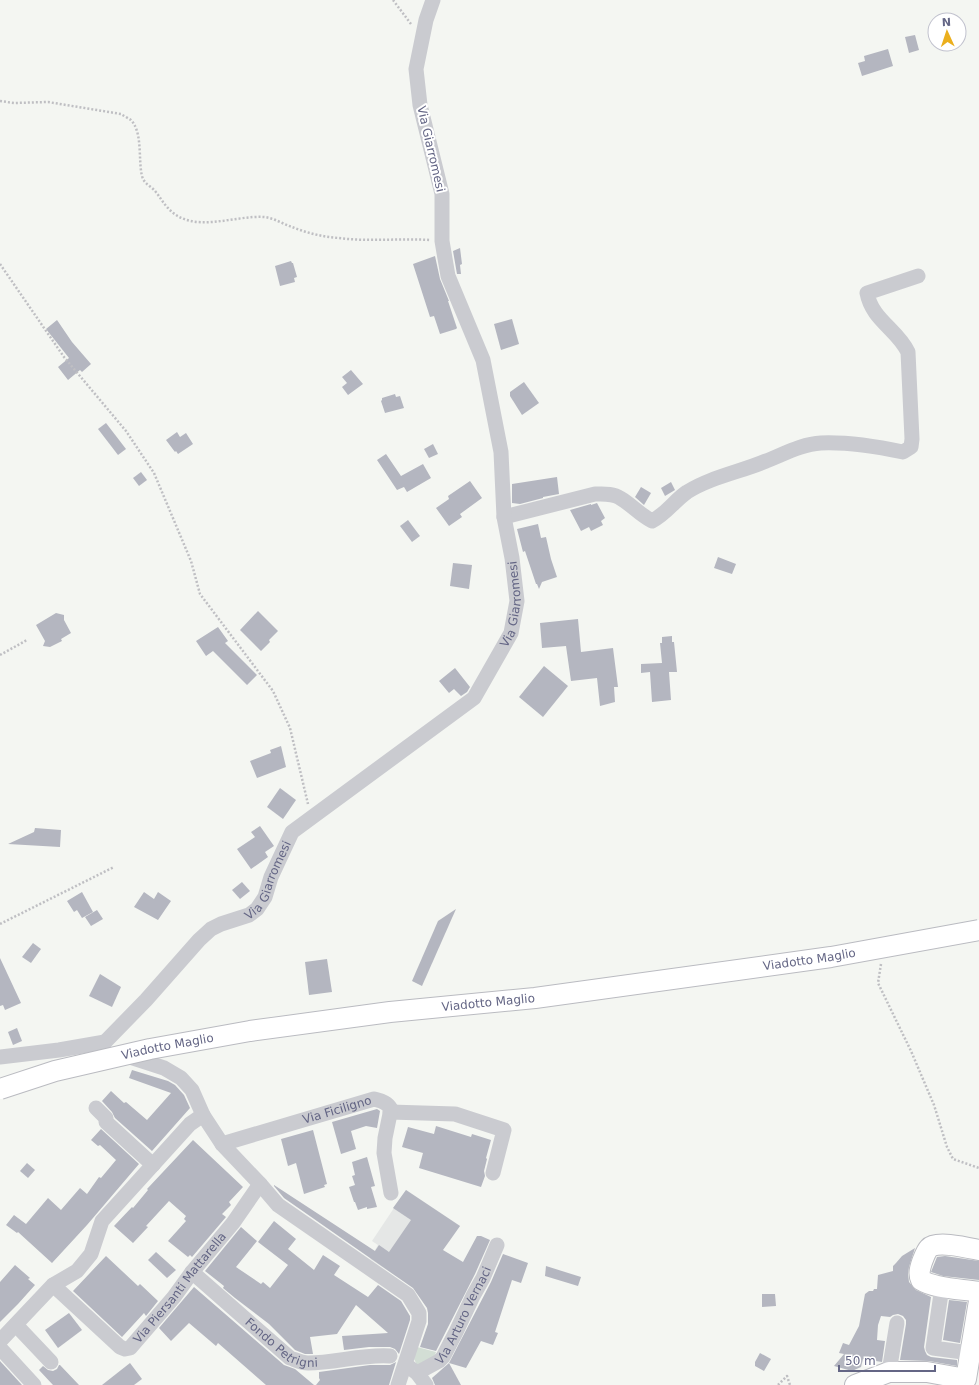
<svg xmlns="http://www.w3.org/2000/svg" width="979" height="1385" font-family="'DejaVu Sans',sans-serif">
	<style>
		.built { fill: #e5e7e6 }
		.green { fill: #d3ded5 }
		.building { fill: #b4b6c0 }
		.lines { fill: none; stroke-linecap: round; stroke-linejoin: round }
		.major-casing { stroke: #babbc1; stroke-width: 22 }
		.path { stroke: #bfbfc3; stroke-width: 2.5; stroke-dasharray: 2 2; stroke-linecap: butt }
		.minor { stroke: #cacbd0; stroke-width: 15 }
		.major { stroke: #fff; stroke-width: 20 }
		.major-bridge-casing { stroke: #babbc1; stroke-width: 22; stroke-linecap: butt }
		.major-bridge { stroke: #fff; stroke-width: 20 }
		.labels { text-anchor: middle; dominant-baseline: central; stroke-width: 4; stroke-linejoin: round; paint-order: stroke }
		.street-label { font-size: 12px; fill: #646685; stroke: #fff }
	</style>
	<rect width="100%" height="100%" fill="#f4f6f2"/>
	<path class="built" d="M 406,1190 L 460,1226 L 448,1243 L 411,1286 L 370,1259 L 378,1245 L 372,1241 Z"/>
	<path class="green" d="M 417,1347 L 436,1352 L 433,1359 L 417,1365 L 414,1359 Z"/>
	<g class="building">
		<path d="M 915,35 L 919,50 L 909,53 L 905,37 Z"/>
		<path d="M 888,49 L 893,66 L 862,76 L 858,63 L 865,61 L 864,56 Z"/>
		<path d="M 460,248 L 462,264 L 460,265 L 461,274 L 457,274 L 453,251 Z"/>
		<path d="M 435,256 L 440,279 L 449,301 L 448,301 L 457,328 L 456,329 L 440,334 L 434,316 L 430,317 L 413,264 Z"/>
		<path d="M 291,261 L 292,263 L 293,263 L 297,277 L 294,278 L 295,282 L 280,286 L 275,266 Z"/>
		<path d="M 512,319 L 519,344 L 501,350 L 494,324 Z"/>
		<path d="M 57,320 L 72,342 L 91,364 L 82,372 L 80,370 L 68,380 L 58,367 L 69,358 L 46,329 Z"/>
		<path d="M 351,370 L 363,384 L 348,395 L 342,387 L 347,383 L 342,377 Z"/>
		<path d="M 524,382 L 539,403 L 522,415 L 510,396 L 510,392 Z"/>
		<path d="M 395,394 L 396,397 L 400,396 L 404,408 L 385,413 L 381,401 L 382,400 L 382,398 Z"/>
		<path d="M 106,423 L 126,449 L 118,455 L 98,429 Z"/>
		<path d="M 177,432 L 180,437 L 186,433 L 193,444 L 178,454 L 176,451 L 175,452 L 166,440 Z"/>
		<path d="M 433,444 L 438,454 L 429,458 L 424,449 Z"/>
		<path d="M 386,454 L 401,476 L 423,464 L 431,478 L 407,492 L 404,487 L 397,490 L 377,460 Z"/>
		<path d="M 141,472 L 147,480 L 139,486 L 133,478 Z"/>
		<path d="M 557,477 L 559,494 L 543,497 L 543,498 L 520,504 L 512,503 L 512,484 Z"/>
		<path d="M 470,481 L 482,498 L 460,514 L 462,517 L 449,526 L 436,508 L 449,499 L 448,496 Z"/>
		<path d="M 671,482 L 675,490 L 665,496 L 661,488 Z"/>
		<path d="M 641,487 L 651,493 L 644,505 L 635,497 Z"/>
		<path d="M 597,503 L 605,518 L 601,521 L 603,525 L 591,531 L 589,527 L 581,531 L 570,510 L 591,504 L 591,505 Z"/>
		<path d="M 408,520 L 420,536 L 412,542 L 400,526 Z"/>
		<path d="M 538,524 L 541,538 L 546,537 L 551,559 L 557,577 L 542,582 L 539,589 L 537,584 L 536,584 L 525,551 L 523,552 L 517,529 Z"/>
		<path d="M 718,557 L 736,564 L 732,574 L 714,568 Z"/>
		<path d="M 453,563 L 472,565 L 469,589 L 450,586 Z"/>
		<path d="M 258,611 L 278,631 L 269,640 L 270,642 L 261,651 L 240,630 Z"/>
		<path d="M 56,613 L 64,615 L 64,620 L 71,633 L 61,639 L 62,641 L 50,647 L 43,646 L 45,641 L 36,625 Z"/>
		<path d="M 578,619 L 581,652 L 613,648 L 618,687 L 614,687 L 615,702 L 600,706 L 597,678 L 571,681 L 566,646 L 542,648 L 540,623 Z"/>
		<path d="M 218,627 L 228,641 L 225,643 L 257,675 L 247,685 L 213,651 L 206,656 L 196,641 Z"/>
		<path d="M 672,636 L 672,642 L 674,642 L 677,672 L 669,672 L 671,700 L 652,702 L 650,672 L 641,673 L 641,664 L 662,663 L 660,643 L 662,643 L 662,637 Z"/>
		<path d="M 544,666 L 568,686 L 543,717 L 519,697 Z"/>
		<path d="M 455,668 L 470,687 L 467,692 L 461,696 L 454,689 L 449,693 L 439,681 Z"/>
		<path d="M 281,746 L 286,767 L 257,778 L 250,761 L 271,753 L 270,750 Z"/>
		<path d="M 280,788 L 296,800 L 283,819 L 267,807 Z"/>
		<path d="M 260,826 L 274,846 L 265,852 L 268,857 L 251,869 L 237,849 L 255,837 L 251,832 Z"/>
		<path d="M 35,828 L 61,830 L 60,847 L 8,844 L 34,832 Z"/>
		<path d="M 242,882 L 250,891 L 240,899 L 232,890 Z"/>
		<path d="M 82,892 L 93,912 L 82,918 L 77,910 L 74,912 L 67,901 Z"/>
		<path d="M 144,892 L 154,899 L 158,892 L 171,901 L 158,920 L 134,907 Z"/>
		<path d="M 456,909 L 422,986 L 412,981 L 438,921 Z"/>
		<path d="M 97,910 L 103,919 L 91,926 L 85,917 Z"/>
		<path d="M 33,943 L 41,949 L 31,963 L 22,957 Z"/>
		<path d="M 0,958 L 21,1003 L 5,1010 L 3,1005 L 0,1006 Z"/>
		<path d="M 327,959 L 332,992 L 309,995 L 305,962 Z"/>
		<path d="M 100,974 L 121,987 L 112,1007 L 89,996 Z"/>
		<path d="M 17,1028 L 22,1041 L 13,1045 L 8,1032 Z"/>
		<path d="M 132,1070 L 168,1081 L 175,1085 L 184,1095 L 190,1108 L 152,1151 L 115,1118 L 112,1112 L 102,1101 L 111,1091 L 124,1103 L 126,1102 L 147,1120 L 171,1093 L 129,1078 Z"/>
		<path d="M 377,1109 L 380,1111 L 377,1128 L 366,1126 L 351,1131 L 356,1149 L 341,1154 L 332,1122 Z"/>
		<path d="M 436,1126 L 471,1137 L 472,1134 L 491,1140 L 486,1158 L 487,1159 L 484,1171 L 485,1176 L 481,1187 L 419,1168 L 423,1153 L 402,1147 L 408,1127 L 434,1134 Z"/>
		<path d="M 101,1129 L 139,1164 L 87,1225 L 52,1263 L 18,1232 L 17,1233 L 6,1225 L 14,1215 L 26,1224 L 48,1198 L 61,1210 L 80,1188 L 87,1194 L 99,1177 L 101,1178 L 116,1160 L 100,1145 L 98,1146 L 91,1140 Z"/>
		<path d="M 313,1130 L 327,1184 L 324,1185 L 325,1187 L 304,1194 L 296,1163 L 288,1166 L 281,1139 Z"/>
		<path d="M 193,1140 L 243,1187 L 229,1202 L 231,1205 L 222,1214 L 226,1217 L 192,1257 L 190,1255 L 188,1257 L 168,1241 L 186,1221 L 184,1219 L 186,1216 L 169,1201 L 146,1226 L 148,1227 L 133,1243 L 114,1226 L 132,1207 L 133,1208 L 148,1190 L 147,1189 Z"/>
		<path d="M 367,1157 L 375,1186 L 371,1187 L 377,1207 L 367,1209 L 367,1207 L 358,1210 L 355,1202 L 354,1202 L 349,1187 L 355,1185 L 352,1176 L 355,1175 L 352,1162 Z"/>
		<path d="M 27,1163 L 35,1170 L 28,1178 L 20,1171 Z"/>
		<path d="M 274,1185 L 375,1251 L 379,1245 L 389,1252 L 411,1220 L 393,1208 L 406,1190 L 460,1226 L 443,1250 L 463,1262 L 477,1236 L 481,1236 L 490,1240 L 475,1274 L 436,1351 L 420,1347 L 428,1324 L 428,1313 L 427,1308 L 413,1288 L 284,1198 L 274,1186 Z"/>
		<path d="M 274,1221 L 296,1239 L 288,1249 L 314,1270 L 323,1255 L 340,1266 L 334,1275 L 368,1297 L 378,1285 L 401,1301 L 410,1316 L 410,1320 L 399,1354 L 395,1349 L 390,1347 L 369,1347 L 344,1350 L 342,1336 L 388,1333 L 356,1305 L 337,1334 L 310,1337 L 313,1354 L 305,1354 L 295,1350 L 269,1324 L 235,1298 L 223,1288 L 224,1286 L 205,1271 L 241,1227 L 257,1241 L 236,1267 L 261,1284 L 263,1282 L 270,1288 L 288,1265 L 258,1242 Z"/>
		<path d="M 915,1248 L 909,1267 L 908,1274 L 909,1282 L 916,1290 L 931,1297 L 924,1347 L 925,1351 L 927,1355 L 931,1357 L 957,1360 L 957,1366 L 929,1361 L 900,1360 L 906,1324 L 906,1320 L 903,1316 L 898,1314 L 893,1315 L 890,1317 L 881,1316 L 878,1325 L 877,1340 L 885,1341 L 882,1362 L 863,1359 L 861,1367 L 852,1371 L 834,1366 L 844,1354 L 839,1353 L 843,1343 L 849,1345 L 859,1326 L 865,1294 L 869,1291 L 873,1291 L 874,1289 L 877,1289 L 878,1275 L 893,1271 L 893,1266 L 896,1263 L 902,1256 Z"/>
		<path d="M 156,1252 L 176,1270 L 167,1278 L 148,1260 Z"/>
		<path d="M 503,1254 L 528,1263 L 521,1283 L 512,1280 L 495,1332 L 498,1333 L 493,1345 L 481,1341 L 466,1368 L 449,1363 L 491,1282 Z"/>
		<path d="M 106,1256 L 138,1286 L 140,1284 L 158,1301 L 146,1316 L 144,1313 L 122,1337 L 73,1291 Z"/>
		<path d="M 945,1256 L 979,1261 L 979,1280 L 943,1276 L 931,1272 L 937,1257 Z"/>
		<path d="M 15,1265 L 30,1278 L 28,1279 L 35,1285 L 18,1304 L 0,1322 L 0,1282 Z"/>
		<path d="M 546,1266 L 581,1277 L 578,1286 L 545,1276 Z"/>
		<path d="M 194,1287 L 284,1365 L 295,1369 L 314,1385 L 266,1385 L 218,1343 L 216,1346 L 189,1323 L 171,1341 L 159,1328 Z"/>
		<path d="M 762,1294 L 775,1294 L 776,1306 L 762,1307 Z"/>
		<path d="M 949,1300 L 967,1302 L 960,1343 L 943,1340 Z"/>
		<path d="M 69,1313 L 82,1330 L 58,1348 L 45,1330 Z"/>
		<path d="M 760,1353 L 771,1359 L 764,1371 L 755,1366 L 755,1362 Z"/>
		<path d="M 0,1361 L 22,1385 L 0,1385 Z"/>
		<path d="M 396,1362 L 389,1385 L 316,1385 L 320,1380 L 319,1378 L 319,1372 L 370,1365 L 390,1365 Z"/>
		<path d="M 130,1363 L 142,1379 L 134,1385 L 102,1385 Z"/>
		<path d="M 449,1363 L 461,1385 L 435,1385 L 432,1378 Z"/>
		<path d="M 59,1365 L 60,1365 L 79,1385 L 53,1385 L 39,1370 L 43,1366 L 48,1370 L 53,1371 L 57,1369 Z"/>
	</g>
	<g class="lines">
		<defs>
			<g id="major">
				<path d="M 979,1250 C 969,1248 936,1240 929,1248 C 926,1251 924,1257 922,1262 C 920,1268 918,1274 921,1280 C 935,1289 962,1289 979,1292"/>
				<path d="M 855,1385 L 889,1372 L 927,1372 L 966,1379 L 979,1301"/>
			</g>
		</defs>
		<use href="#major" class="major-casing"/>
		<g class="path">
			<path d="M 393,0 L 411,24"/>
			<path d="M 0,101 L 14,103 L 48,102 L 121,114 C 124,116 128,118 131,120 C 143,133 138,160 142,176 C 144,184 151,186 155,191 C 160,197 163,203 168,208 C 192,235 233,215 264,217 C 274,218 283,224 292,227 C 307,233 323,237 339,238 C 369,242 400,238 430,240"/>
			<path d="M 0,264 L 64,357 L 126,431 L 154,473 L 191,561 L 200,594 L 273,691 L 290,728 L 308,804"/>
			<path d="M 0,655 L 27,640"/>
			<path d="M 0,924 L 114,867"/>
			<path d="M 881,964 L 878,983 L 911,1051 L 934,1105 L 947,1147 L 953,1159 L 979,1168"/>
			<path d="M 778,1385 L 787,1376 L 790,1385"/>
		</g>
		<g class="minor">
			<path d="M 504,517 L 595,494 C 603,494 613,493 620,498 C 632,505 639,514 652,521 C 666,514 674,501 687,492 C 711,477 740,472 766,461 C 784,454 802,444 821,443 C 845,442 879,447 903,452 L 911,447 L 912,439 L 908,352 C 897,329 872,320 867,293 L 918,276"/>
			<path id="s1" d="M 105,1042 L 146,1000 L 199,940 L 211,929 L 221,924 L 249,915 L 257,909 L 265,897 L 271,877 L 292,832 L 474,698 L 511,633 L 517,601 L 512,558 L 504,517 L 501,452 L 483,360 L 448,276 L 442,241 L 442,194 L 420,105 L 416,69 L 426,20 L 433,0"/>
			<path d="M 124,1055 L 164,1068 L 181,1078 L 192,1090 L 203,1115 L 222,1144 L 260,1184 L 278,1205 L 408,1295 L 419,1313 L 419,1321 L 398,1385"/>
			<path d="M 0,1057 L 59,1050 L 105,1042"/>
			<path d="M 96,1108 L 106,1118 L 106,1122 L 153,1165"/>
			<path d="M 390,1112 L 455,1114 L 504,1130 L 493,1173"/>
			<path id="s2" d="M 222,1144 L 374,1099 C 381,1101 387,1102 391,1109 L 385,1138 L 384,1153 L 391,1193"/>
			<path id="s3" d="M 192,1272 L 290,1358 C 296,1360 302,1363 308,1363 C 335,1363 363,1354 390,1356"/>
			<path id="s4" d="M 53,1285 L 120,1347 L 125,1349 L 130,1348 L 174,1297 L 192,1272 L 233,1223 L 260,1184"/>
			<path d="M 942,1287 L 933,1348 L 970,1353"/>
			<path d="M 16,1325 L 51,1362"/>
			<path d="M 0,1341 L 53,1285 L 77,1271 L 91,1254 L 102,1221 L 190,1124 L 203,1115"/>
			<path d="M 0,1348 L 34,1385"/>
			<path d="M 409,1367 L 417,1373 L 426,1385"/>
			<path d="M 889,1372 L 897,1323"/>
			<path id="s5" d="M 417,1373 L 439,1361 L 443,1357 L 456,1332 L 473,1296 L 483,1278 L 497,1245"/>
		</g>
		<use href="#major" class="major"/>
		<defs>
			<g id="major-bridge">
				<path id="s6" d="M 0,1089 L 55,1071 L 150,1049 L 250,1031 L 390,1012 L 535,998 L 831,957 L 979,930"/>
			</g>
		</defs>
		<use href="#major-bridge" class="major-bridge-casing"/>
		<use href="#major-bridge" class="major-bridge"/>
	</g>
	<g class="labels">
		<g class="street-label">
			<text transform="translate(431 149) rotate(77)">Via Giarromesi</text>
			<text stroke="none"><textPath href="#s1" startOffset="620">Via Giarromesi</textPath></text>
			<text stroke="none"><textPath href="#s1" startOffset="236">Via Giarromesi</textPath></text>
			<text stroke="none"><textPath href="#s6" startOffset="821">Viadotto Maglio</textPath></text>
			<text stroke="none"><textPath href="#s6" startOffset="497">Viadotto Maglio</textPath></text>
			<text stroke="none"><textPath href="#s6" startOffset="173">Viadotto Maglio</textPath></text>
			<text stroke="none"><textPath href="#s2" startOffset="120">Via Ficiligno</textPath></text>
			<text stroke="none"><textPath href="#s4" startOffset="180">Via Piersanti Mattarella</textPath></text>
			<text stroke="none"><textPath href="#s5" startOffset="77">Via Arturo Vernaci</textPath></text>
			<text stroke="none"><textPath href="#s3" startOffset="116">Fondo Petrigni</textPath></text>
		</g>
	</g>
	<g transform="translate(947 32) rotate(357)"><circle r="19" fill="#ffffff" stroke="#c1c2ce"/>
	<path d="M0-3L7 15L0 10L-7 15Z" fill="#ebaf1d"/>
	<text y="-6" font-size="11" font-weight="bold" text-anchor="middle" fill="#646685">N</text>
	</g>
	<path d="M839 1365v6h96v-6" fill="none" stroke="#646685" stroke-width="2"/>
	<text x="845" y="1365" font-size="12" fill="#646685" stroke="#ffffff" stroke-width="3" paint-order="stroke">50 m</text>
</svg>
